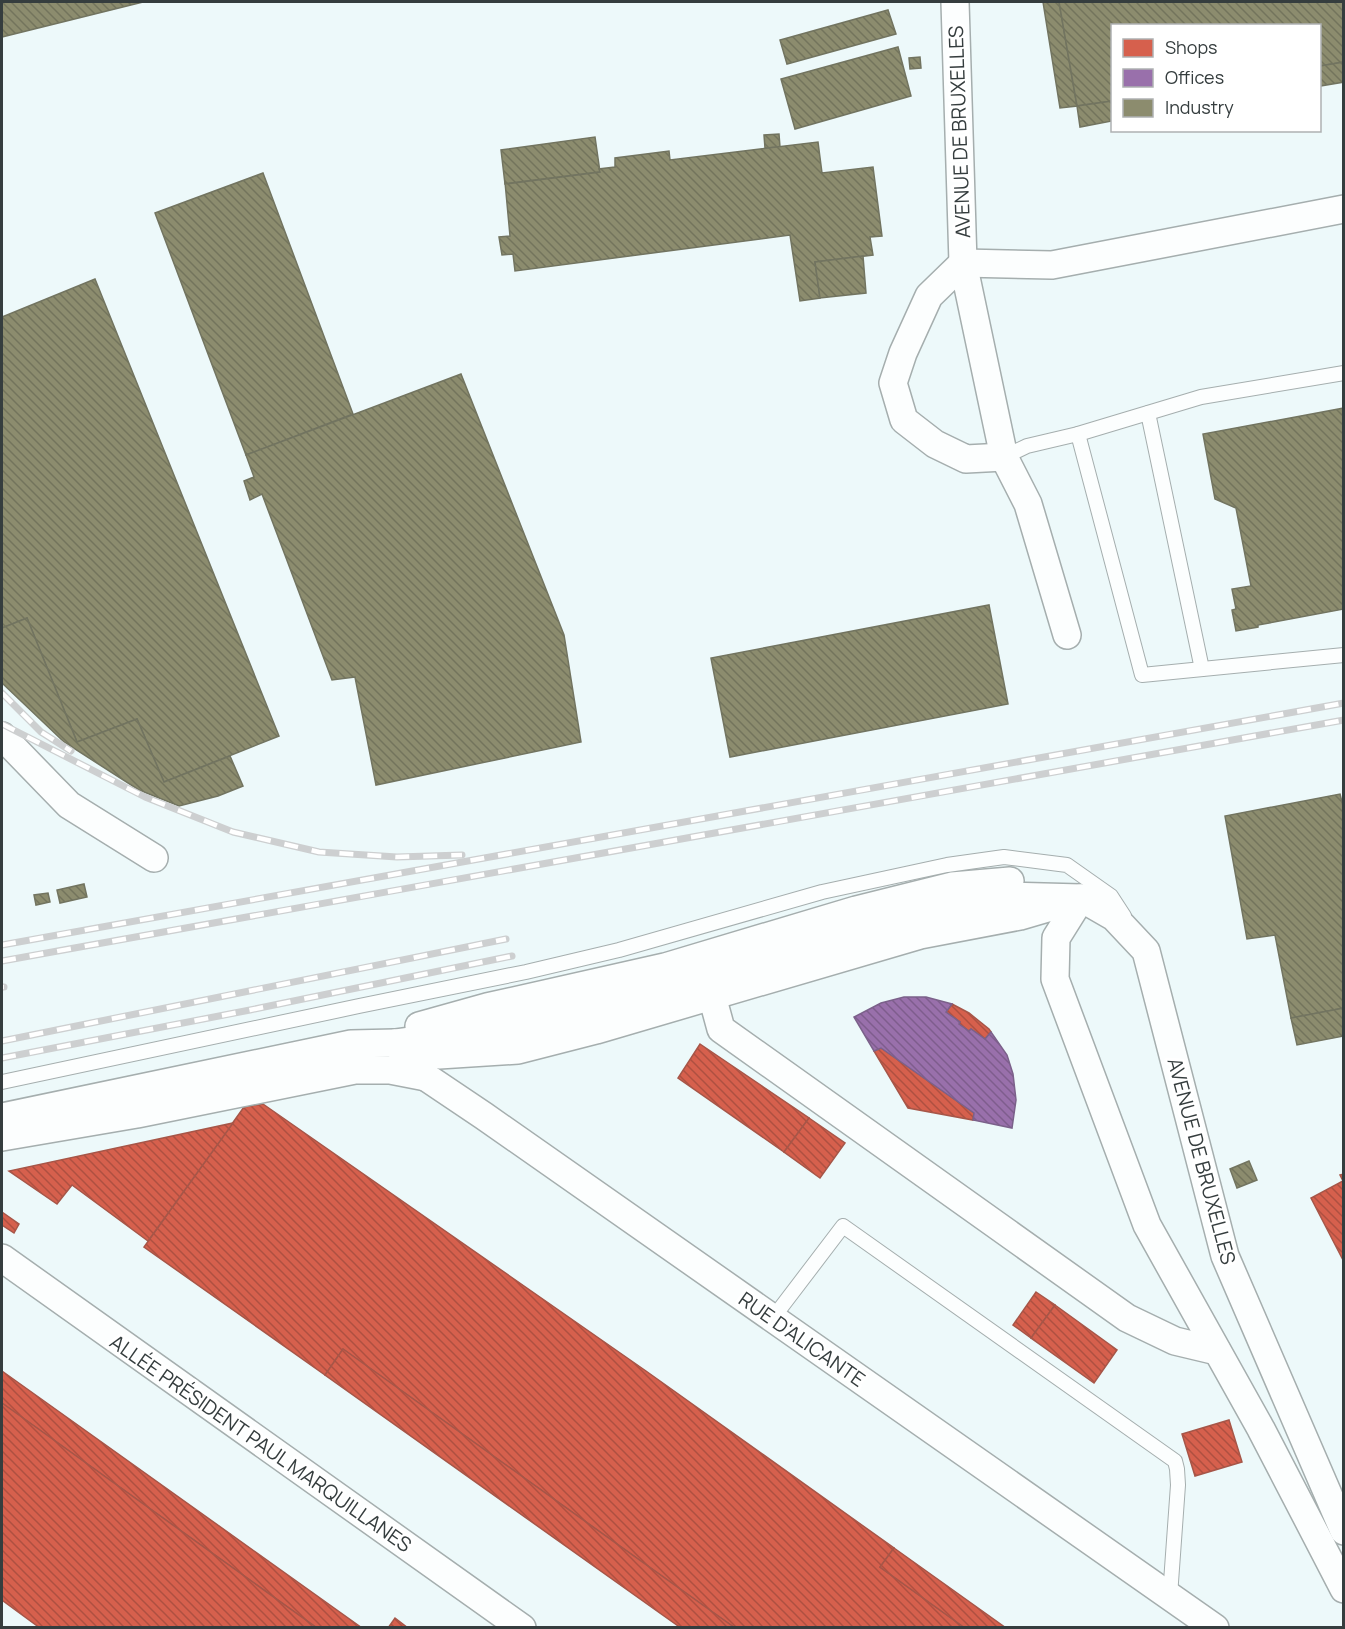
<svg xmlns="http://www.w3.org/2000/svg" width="1345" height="1629" font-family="Manrope,sans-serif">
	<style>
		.shops { fill: url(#shops-back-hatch); stroke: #a65648; stroke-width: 1.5 }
		.offices { fill: url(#offices-back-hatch); stroke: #7b618a; stroke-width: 1.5 }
		.industry { fill: url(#industry-back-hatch); stroke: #727460; stroke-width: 1.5 }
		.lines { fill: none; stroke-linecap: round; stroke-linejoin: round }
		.lane-casing { stroke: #a5aeae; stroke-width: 16 }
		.street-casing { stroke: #a5aeae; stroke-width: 30 }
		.lane { stroke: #fcfefe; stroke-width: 14 }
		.street { stroke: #fcfefe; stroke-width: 27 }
		.rail-casing { stroke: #cdcfd0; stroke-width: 7 }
		.rail { stroke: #fff; stroke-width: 4.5; stroke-dasharray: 14; stroke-linecap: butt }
		.labels { text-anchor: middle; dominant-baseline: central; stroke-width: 6; stroke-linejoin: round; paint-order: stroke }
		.street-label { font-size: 20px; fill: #353d3e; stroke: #fff }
	</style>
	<defs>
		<pattern id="shops-back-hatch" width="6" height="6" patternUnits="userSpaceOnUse" patternTransform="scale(1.5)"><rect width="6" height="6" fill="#d6604d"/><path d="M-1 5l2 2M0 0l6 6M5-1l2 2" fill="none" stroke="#ae5041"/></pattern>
		<pattern id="offices-back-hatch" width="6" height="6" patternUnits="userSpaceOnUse" patternTransform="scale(1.5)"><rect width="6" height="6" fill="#9970ab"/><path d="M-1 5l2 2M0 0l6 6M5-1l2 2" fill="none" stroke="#7e5d8d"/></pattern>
		<pattern id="industry-back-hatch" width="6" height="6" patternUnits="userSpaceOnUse" patternTransform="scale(1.5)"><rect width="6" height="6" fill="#8c8c6e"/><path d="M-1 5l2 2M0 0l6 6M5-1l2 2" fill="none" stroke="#73745c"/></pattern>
	</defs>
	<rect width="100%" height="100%" fill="#edf9fa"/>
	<g class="shops">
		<path d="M 952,1004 L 969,1013 L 989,1029 L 991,1032 L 985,1039 L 971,1029 L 969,1031 L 959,1024 L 960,1022 L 946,1012 Z"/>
		<path d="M 700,1044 L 809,1118 L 784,1152 L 678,1078 Z"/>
		<path d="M 881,1048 L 974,1113 L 973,1120 L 908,1108 L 874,1051 Z"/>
		<path d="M 263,1104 L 646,1371 L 894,1548 L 880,1567 L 965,1628 L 735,1628 L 343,1349 L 325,1375 L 144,1247 L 244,1107 Z"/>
		<path d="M 809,1118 L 845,1143 L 820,1178 L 784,1152 Z"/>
		<path d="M 233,1123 L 148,1241 L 72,1185 L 57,1204 L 9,1171 Z"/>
		<path d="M 1344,1174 L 1344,1262 L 1311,1198 L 1343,1181 L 1340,1175 Z"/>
		<path d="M 2,1212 L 19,1224 L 14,1233 L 2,1225 Z"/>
		<path d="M 1036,1292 L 1055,1305 L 1031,1338 L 1013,1325 Z"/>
		<path d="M 1055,1305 L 1117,1350 L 1094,1383 L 1031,1338 Z"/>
		<path d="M 343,1349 L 735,1628 L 681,1628 L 325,1375 Z"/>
		<path d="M 2,1371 L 362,1628 L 317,1628 L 2,1403 Z"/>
		<path d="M 2,1403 L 317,1628 L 40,1628 L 2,1600 Z"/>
		<path d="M 1229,1420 L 1242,1462 L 1195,1476 L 1182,1434 Z"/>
		<path d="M 894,1548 L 1006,1628 L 965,1628 L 880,1567 Z"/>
		<path d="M 395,1618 L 408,1628 L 388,1628 Z"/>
	</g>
	<path class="offices" d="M 904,997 L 926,997 L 952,1004 L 946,1012 L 960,1022 L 959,1024 L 969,1031 L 971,1029 L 985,1039 L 991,1032 L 1007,1055 L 1013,1074 L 1016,1100 L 1012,1128 L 973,1120 L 974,1113 L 881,1048 L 874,1051 L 854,1017 L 881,1003 Z"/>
	<g class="industry">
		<path d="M 2,2 L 143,2 L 2,37 Z"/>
		<path d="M 1043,2 L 1059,2 L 1077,106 L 1060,108 Z"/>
		<path d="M 1059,2 L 1344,2 L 1344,62 L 1320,66 L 1320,26 L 1112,26 L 1112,101 L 1077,106 Z"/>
		<path d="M 888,10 L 896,34 L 787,64 L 780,40 Z"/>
		<path d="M 898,47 L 911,96 L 795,129 L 781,79 Z"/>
		<path d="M 920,57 L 921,68 L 910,69 L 909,58 Z"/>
		<path d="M 1344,62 L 1344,82 L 1320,86 L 1320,66 Z"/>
		<path d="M 1112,101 L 1112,121 L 1080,127 L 1077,106 Z"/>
		<path d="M 779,134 L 780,147 L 765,148 L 764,135 Z"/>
		<path d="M 595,137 L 600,172 L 505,184 L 501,150 Z"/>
		<path d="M 818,142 L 822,173 L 873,167 L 882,236 L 870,237 L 873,255 L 815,262 L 820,298 L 800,301 L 790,235 L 515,271 L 513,254 L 502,255 L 499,237 L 510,236 L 505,182 L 505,184 L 600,172 L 599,169 L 615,167 L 615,158 L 669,151 L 670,160 Z"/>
		<path d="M 263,173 L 353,414 L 246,455 L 155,213 Z"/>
		<path d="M 863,256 L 866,293 L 820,298 L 815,262 Z"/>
		<path d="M 95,279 L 279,736 L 164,782 L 137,719 L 77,742 L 27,618 L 2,628 L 2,317 Z"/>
		<path d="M 461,374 L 564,635 L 581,742 L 376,785 L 355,677 L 332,680 L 262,494 L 250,500 L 244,481 L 254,477 L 246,455 Z"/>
		<path d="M 1344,408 L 1344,609 L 1258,625 L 1258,627 L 1236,631 L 1232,610 L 1236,609 L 1232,589 L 1251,586 L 1236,508 L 1215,499 L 1203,434 Z"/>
		<path d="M 989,605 L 1008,704 L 730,757 L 711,658 Z"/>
		<path d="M 27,618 L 77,742 L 137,719 L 164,782 L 230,756 L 243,786 L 218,796 L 179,806 L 139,790 L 64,742 L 2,683 L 2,628 Z"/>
		<path d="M 1340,794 L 1344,810 L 1344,1008 L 1291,1018 L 1275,935 L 1247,939 L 1225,816 Z"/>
		<path d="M 84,884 L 87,897 L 60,903 L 57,890 Z"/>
		<path d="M 48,893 L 50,902 L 36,905 L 34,895 Z"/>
		<path d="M 1344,1008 L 1344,1036 L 1297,1045 L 1291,1018 Z"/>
		<path d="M 1249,1161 L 1257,1180 L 1237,1188 L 1230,1169 Z"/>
	</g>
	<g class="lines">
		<defs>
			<g id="lane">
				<path d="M 1148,413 L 1202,669"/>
				<path d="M 1078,434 L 1142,675 L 1344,655"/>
				<path d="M 1004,457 L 1027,446 L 1078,434 L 1201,397 L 1344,373"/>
				<path d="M 2,1082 L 359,1006 L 526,972 L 619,950 L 822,892 L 947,865 L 1004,857 L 1067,865 L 1111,896 L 1124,916"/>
				<path d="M 773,1318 L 843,1226 L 1175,1461 L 1177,1469 L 1178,1485 L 1170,1596"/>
			</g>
			<g id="street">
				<path d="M 955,2 L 963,263 L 1004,457 L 1028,504 L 1067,635"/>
				<path d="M 1004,457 L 966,459 L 935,444 L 904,420 L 893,383 L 903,353 L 929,296 L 963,263 L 1052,265 L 1344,209"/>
				<path d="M 2,736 L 69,805 L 154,858"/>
				<path d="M 1081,898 L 1056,938 L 1055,979 L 1147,1225 L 1261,1429 L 1344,1589"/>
				<path d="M 712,996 L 721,1029 L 1127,1318 L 1175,1341 L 1217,1351"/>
				<path d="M 419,1026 L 487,1007 L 665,967 L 856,910 L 952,886 L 1010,881"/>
				<path d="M 395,1043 L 426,1077 L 484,1116 L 1215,1628"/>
				<path d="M 420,1050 L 439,1055 L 518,1050 L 596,1030 L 920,935 L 1020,916 L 1054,906"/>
				<path d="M 2,1117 L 351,1044 L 395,1043 L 503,1028 L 661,991 L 883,922 L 1007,896 L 1081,898 L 1114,917 L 1146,951 L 1225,1256 L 1344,1531"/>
				<path d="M 2,1137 L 137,1114 L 355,1070 L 390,1070 L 426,1077"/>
				<path d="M 2,1258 L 522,1628"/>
			</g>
		</defs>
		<use href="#lane" class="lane-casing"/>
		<use href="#street" class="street-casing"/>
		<use href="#lane" class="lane"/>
		<use href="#street" class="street"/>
		<defs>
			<g id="rail">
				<path d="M 2,693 L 41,732 L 71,751"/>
				<path d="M 2,724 L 145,797 L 233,832 L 319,852 L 397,857 L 462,855"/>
				<path d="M 2,945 L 1344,703"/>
				<path d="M 2,961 L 1344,720"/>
				<path d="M 2,987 L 4,987"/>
				<path d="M 2,1041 L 506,939"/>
				<path d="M 2,1058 L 250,1010 L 512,956"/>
			</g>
		</defs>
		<use href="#rail" class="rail-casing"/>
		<use href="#rail" class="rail"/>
	</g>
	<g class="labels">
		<g class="street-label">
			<text transform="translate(959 132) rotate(-92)">AVENUE DE BRUXELLES</text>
			<text transform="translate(1202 1161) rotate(75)">AVENUE DE BRUXELLES</text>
			<text transform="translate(802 1339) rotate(35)">RUE D'ALICANTE</text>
			<text transform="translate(261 1443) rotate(35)">ALLÉE PRÉSIDENT PAUL MARQUILLANES</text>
		</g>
	</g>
	<rect width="1345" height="1629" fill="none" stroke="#353d3e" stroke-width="6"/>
	<rect x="1111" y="24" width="210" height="108" fill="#ffffff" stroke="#aeb1b2" stroke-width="1.5"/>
	<rect x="1123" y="39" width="30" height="18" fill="#d6604d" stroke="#aeb1b2" stroke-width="1.5"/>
	<text x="1165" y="54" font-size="18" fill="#353d3e">Shops</text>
	<rect x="1123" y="69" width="30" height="18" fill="#9970ab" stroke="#aeb1b2" stroke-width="1.5"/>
	<text x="1165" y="84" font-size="18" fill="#353d3e">Offices</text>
	<rect x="1123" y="99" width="30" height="18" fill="#8c8c6e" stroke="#aeb1b2" stroke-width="1.5"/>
	<text x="1165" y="114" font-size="18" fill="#353d3e">Industry</text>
</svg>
